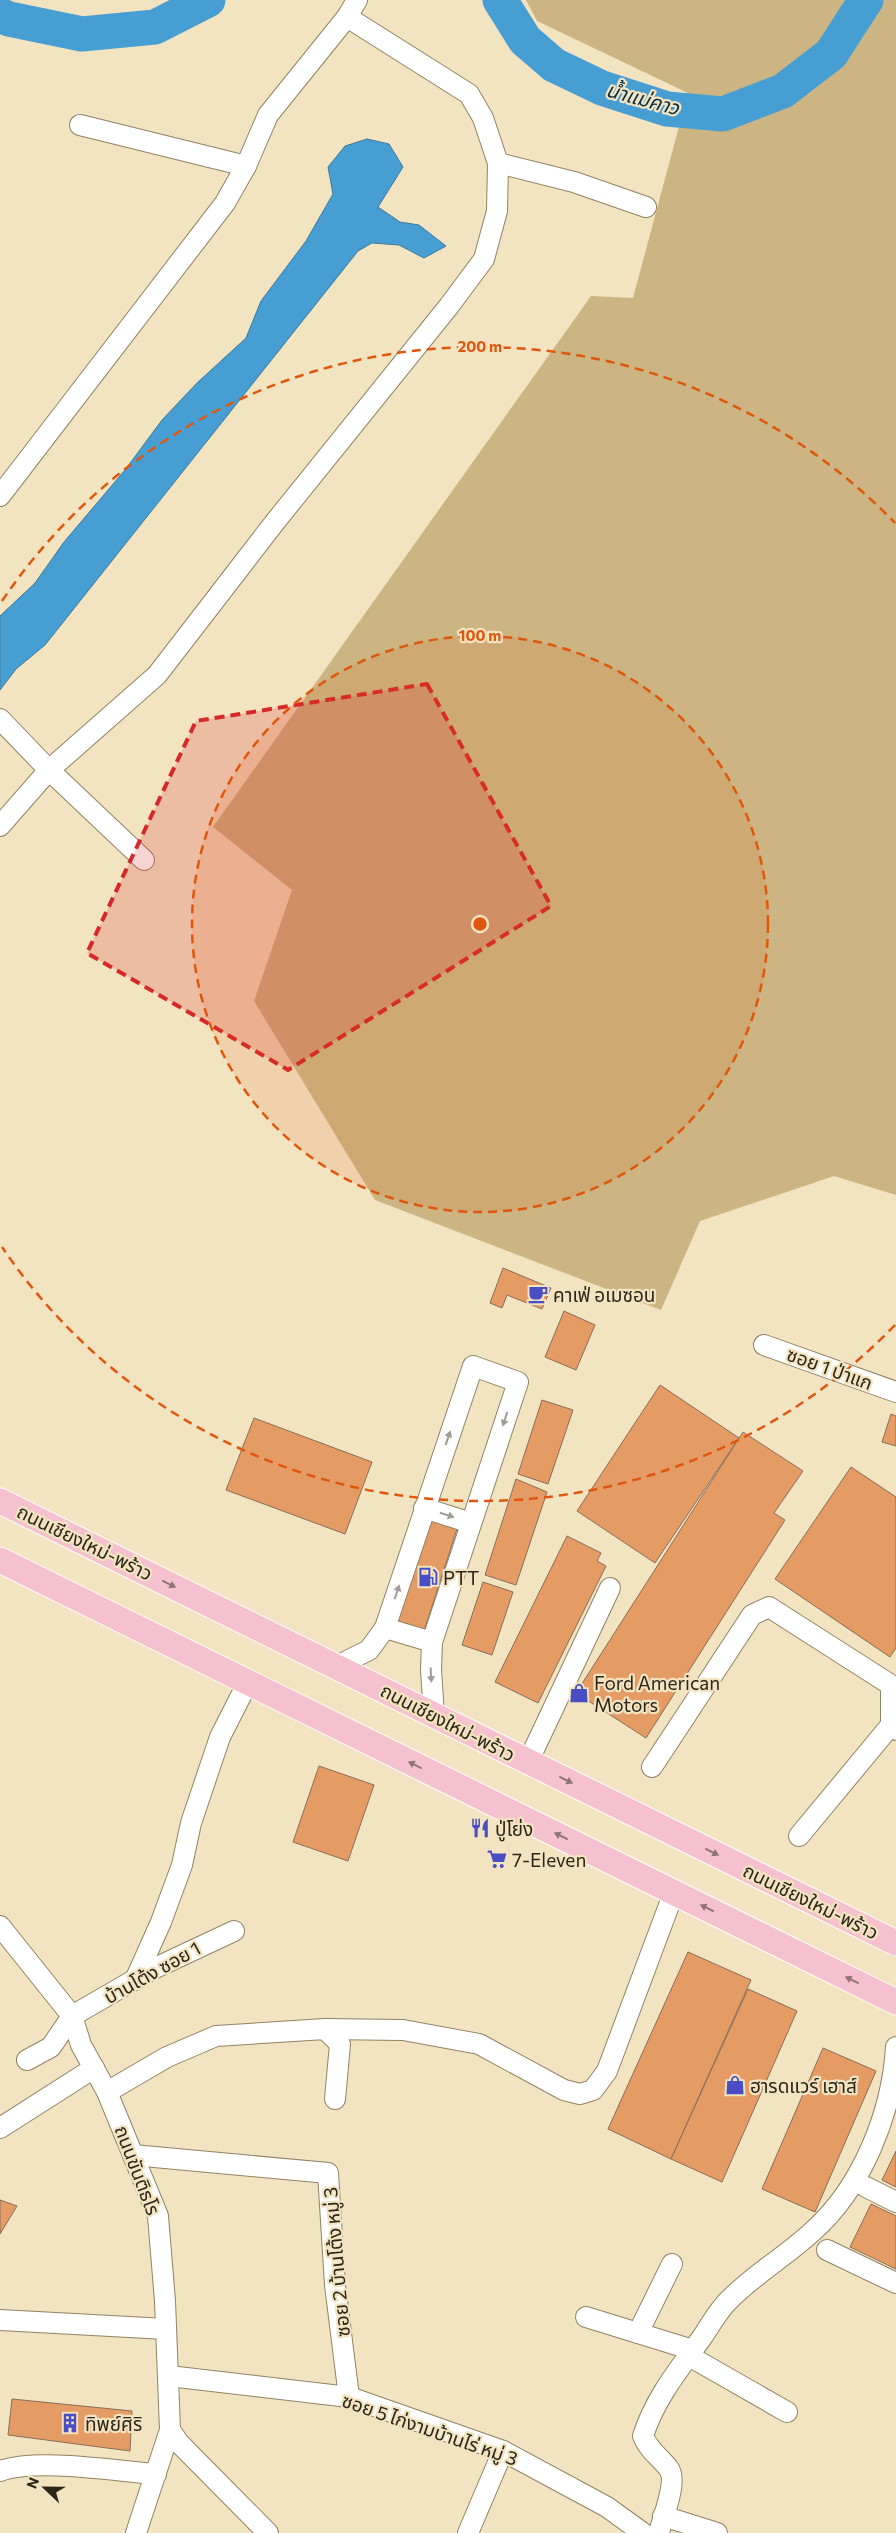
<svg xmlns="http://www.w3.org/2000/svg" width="896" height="2533" font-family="Commissioner,'Noto Sans Thai',sans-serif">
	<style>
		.green { fill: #ccb582 }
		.water { fill: #479ed2; stroke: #3f7a9a }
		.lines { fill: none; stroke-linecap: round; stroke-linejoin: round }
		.river { stroke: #479ed2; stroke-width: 35 }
		.building { fill: #e59b64; stroke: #8a6d59 }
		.minor-casing { stroke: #918364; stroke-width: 22 }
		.major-casing { stroke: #fff; stroke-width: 27 }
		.minor { stroke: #fff; stroke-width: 20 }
		.major { stroke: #f5c1ce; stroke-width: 25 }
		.oneway { fill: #a09d98 }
		.oneway2 { fill: #907474 }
		.marked { fill: #d62828; fill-opacity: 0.2; stroke: #d62828; stroke-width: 4; stroke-dasharray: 10 6; stroke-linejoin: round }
		.ring { fill: none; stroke: #df560d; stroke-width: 2.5; stroke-dasharray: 9 6 }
		.labels { text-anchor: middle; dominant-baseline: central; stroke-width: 4.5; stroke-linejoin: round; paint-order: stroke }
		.poi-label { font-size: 19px; fill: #2c2619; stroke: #f2e3c1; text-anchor: start }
		.street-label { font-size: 19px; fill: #2c2619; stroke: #f2e3c1 }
		.water-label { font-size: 20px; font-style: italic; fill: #072e44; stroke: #f2e3c1 }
		.centre { fill: #df560d; stroke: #f2e3c1; stroke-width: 2.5 }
		.ring-label { font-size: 15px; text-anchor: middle; font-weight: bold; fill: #df560d; stroke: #f2e3c1; stroke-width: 4.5; stroke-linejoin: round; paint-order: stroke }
	</style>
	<rect width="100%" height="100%" fill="#f2e3c1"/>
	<path class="green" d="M 526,0 L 896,0 L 896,1195 L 834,1176 L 700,1221 L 661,1310 L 375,1200 L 254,1001 L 292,890 L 213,827 L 591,296 L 633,298 L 688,93 L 537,21 Z"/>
	<path class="water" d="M 367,139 L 389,144 L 403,167 L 378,207 L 400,222 L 419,225 L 446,246 L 424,258 L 399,245 L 372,243 L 358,251 L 45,645 L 16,669 L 0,690 L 0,616 L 35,583 L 64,542 L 125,470 L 162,420 L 197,383 L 246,338 L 261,301 L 306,241 L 333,194 L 328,167 L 345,146 Z"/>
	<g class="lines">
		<g class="river">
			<path d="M 500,0 L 525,40 L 554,65 L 602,88 L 667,109 L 723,114 L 783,91 L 831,54 L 866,0"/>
			<path d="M 0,15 L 9,19 L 82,34 L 155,27 L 208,0"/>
		</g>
	</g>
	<g class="building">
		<path d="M 503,1268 L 551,1288 L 542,1309 L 507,1295 L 502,1308 L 490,1303 Z"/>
		<path d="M 564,1311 L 595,1325 L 576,1370 L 545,1357 Z"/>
		<path d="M 660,1385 L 739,1438 L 655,1563 L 577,1511 Z"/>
		<path d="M 542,1400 L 573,1410 L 548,1484 L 518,1474 Z"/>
		<path d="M 891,1414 L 896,1416 L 896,1446 L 882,1442 Z"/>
		<path d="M 254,1418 L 372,1462 L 345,1534 L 226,1490 Z"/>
		<path d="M 743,1432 L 803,1471 L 774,1513 L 785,1520 L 646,1738 L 576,1693 Z"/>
		<path d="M 851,1467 L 896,1497 L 896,1648 L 890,1657 L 775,1579 Z"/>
		<path d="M 516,1479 L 547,1492 L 516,1585 L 485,1575 Z"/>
		<path d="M 430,1516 L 458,1526 L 424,1631 L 395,1622 Z"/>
		<path d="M 567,1536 L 601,1553 L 597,1561 L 606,1566 L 538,1703 L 495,1682 Z"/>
		<path d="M 483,1582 L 513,1592 L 492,1655 L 462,1645 Z"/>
		<path d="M 319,1766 L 374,1785 L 348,1861 L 293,1842 Z"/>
		<path d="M 688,1952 L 751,1980 L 671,2159 L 608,2129 Z"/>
		<path d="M 748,1989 L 797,2011 L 722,2182 L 671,2159 Z"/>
		<path d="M 823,2048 L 876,2071 L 815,2212 L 762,2189 Z"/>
		<path d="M 896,2151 L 896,2187 L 882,2180 Z"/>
		<path d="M 0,2200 L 17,2206 L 0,2234 Z"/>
		<path d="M 871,2204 L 896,2216 L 896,2269 L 850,2247 Z"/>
		<path d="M 12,2399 L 132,2411 L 130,2451 L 8,2435 Z"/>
	</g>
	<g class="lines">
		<defs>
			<g id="minor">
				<path d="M 80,125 L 246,166"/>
				<path d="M 498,163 L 574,182 L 646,207"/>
				<path d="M 0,496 L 225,203 L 246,166 L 268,115 L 347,17 L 357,0"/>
				<path d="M 0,719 L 49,770 L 144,860"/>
				<path d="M 0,826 L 49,770 L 157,675 L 275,522 L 449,306 L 484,259 L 497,211 L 498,163 L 483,118 L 469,94 L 347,17"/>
				<path d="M 764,1345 L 896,1392"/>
				<path d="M 424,1508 L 471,1523"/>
				<path d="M 385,1628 L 432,1642"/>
				<path d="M 337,1666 L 369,1650 L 385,1628 L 473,1366 L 518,1382 L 432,1642 L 431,1670 L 434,1715"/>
				<path d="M 528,1762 L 610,1588"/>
				<path d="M 652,1767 L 752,1615 L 769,1607 L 891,1685 L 891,1725 L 896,1730"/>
				<path d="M 799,1836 L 891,1725"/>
				<path d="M 0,1926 L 72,2016 L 81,2045 L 107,2092 L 158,2216 L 165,2301 L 170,2430 L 136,2533"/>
				<path d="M 135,1980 L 161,1922 L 182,1865 L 191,1823 L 220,1737 L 248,1682"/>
				<path d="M 325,2029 L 403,2030 L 479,2044 L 564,2090 L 580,2094 L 593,2090 L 607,2071 L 674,1892"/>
				<path d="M 27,2060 L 51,2047 L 72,2016 L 153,1969 L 234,1931"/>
				<path d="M 107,2092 L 167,2057 L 216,2036 L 325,2029 L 340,2044 L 335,2099"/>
				<path d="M 0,2128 L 94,2068"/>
				<path d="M 133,2155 L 328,2173 L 335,2285 L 349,2397"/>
				<path d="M 866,2187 L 896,2202"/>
				<path d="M 827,2250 L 896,2283"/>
				<path d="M 586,2317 L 693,2350"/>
				<path d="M 0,2320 L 166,2329"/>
				<path d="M 638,2333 L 672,2264"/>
				<path d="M 689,2356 L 787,2412"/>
				<path d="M 169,2376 L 349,2397 L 503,2451 L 607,2507 L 643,2533"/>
				<path d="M 170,2430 L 179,2443 L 268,2533"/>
				<path d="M 0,2471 C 37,2458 115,2471 156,2474"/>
				<path d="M 663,2516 L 717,2533"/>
				<path d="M 468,2533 L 503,2451"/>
				<path d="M 659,2533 C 662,2519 678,2482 669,2469 C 660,2457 649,2451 643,2436 C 655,2398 680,2368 703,2336 C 711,2324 719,2309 730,2299 C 755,2274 786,2256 812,2232 C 862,2188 892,2113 896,2047"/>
			</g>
			<g id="major">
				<path d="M 0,1501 L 896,1943"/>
				<path d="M 0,1560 L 896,2002"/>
			</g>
		</defs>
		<use href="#minor" class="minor-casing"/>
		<use href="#major" class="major-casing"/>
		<use href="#minor" class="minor"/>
		<use href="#major" class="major"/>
	</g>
	<defs><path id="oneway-solid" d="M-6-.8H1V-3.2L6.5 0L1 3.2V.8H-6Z" transform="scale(1.25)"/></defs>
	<g class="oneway">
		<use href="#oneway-solid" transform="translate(505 1419) rotate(108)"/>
		<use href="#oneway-solid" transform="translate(448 1438) rotate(-71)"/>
		<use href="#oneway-solid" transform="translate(447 1515) rotate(18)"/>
		<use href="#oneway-solid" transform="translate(397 1592) rotate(-72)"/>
		<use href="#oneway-solid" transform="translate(431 1675) rotate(87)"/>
	</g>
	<g class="oneway2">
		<use href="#oneway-solid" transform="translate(169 1584) rotate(26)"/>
		<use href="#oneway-solid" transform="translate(415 1765) rotate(-154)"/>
		<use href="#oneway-solid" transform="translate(566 1780) rotate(26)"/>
		<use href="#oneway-solid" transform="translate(561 1836) rotate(-154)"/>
		<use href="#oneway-solid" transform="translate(712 1852) rotate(26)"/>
		<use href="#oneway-solid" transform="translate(707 1908) rotate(-154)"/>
		<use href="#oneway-solid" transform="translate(852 1980) rotate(-154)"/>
	</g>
	<path class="marked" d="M 427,684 L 551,906 L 288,1070 L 87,953 L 196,721 Z"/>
	<circle cx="480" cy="924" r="288" fill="#df560d" fill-opacity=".12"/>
	<g class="ring">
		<circle cx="480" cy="924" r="288"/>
		<path d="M895 1325A577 577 0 0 1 2 1247M2 601A577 577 0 0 1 895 523"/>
	</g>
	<defs>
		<symbol id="cafe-bare" viewBox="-9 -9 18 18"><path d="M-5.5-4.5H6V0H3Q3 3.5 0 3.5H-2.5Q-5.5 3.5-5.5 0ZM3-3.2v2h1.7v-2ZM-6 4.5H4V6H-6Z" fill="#4a4ec4" stroke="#f2e3c1" stroke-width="2.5" paint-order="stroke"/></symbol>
		<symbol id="fuel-bare" viewBox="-9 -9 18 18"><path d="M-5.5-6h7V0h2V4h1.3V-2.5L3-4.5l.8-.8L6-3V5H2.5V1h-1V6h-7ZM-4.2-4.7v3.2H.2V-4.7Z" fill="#4a4ec4" stroke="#f2e3c1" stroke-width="2.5" paint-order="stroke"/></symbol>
		<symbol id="shop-bare" viewBox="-9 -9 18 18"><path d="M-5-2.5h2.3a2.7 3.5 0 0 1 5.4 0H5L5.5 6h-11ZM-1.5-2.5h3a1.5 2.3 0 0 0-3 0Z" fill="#4a4ec4" stroke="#f2e3c1" stroke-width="2.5" paint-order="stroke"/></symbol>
		<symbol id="restaurant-bare" viewBox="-9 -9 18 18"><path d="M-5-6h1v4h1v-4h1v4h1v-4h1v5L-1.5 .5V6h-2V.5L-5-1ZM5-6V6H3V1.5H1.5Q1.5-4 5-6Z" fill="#4a4ec4" stroke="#f2e3c1" stroke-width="2.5" paint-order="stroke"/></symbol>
		<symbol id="supermarket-bare" viewBox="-9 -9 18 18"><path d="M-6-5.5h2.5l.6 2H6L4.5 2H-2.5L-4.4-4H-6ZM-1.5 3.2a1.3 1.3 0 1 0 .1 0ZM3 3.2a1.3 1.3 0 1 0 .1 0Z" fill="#4a4ec4" stroke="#f2e3c1" stroke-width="2.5" paint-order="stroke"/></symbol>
		<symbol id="building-bare" viewBox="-9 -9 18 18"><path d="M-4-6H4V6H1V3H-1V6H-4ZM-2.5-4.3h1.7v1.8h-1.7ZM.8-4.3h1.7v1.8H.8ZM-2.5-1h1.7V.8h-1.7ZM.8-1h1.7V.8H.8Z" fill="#4a4ec4" stroke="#f2e3c1" stroke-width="2.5" paint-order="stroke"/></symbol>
	</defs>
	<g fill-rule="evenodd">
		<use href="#cafe-bare" x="524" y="1280" width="28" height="28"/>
		<use href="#fuel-bare" x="414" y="1563" width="28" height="28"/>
		<use href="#shop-bare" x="565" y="1679" width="28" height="28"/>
		<use href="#restaurant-bare" x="466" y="1814" width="28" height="28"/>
		<use href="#supermarket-bare" x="483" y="1845" width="28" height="28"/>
		<use href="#shop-bare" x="721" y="2071" width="28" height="28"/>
		<use href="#building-bare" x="56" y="2409" width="28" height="28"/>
	</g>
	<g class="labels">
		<g class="poi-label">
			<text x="553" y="1294">คาเฟ่ อเมซอน</text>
			<text x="443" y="1577">PTT</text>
			<text x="594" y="1682">Ford American<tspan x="594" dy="22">Motors</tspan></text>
			<text x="495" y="1828">ปู่โย่ง</text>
			<text x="512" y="1859">7-Eleven</text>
			<text x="750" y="2085">ฮารดแวร์ เฮาส์</text>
			<text x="85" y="2423">ทิพย์ศิริ</text>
		</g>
		<g class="street-label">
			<text transform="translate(830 1368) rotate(20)">ซอย 1 ป่าแก</text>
			<text transform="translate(85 1542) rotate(26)">ถนนเชียงใหม่-พร้าว</text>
			<text transform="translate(448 1722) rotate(27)">ถนนเชียงใหม่-พร้าว</text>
			<text transform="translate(811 1901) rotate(26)">ถนนเชียงใหม่-พร้าว</text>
			<text transform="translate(152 1972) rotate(-29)">บ้านโต้ง ซอย 1</text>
			<text transform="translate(138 2170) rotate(69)">ถนนขันติธโร</text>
			<text transform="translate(336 2262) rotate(-95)">ซอย 2 บ้านโต้ง หมู่ 3</text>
			<text transform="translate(430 2429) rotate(19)">ซอย 5 ไก่งามบ้านไร่ หมู่ 3</text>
		</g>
		<g class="water-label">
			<text transform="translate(643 98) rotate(15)">น้ำแม่คาว</text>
		</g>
	</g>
	<circle cx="480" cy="924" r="8" class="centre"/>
	<g class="ring-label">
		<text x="480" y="352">200 m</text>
		<text x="480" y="641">100 m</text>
	</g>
	<g transform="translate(45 2488) rotate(292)" stroke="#f2e3c1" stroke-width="4" paint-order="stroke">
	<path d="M0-4L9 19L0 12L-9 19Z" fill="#2c2619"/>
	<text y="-8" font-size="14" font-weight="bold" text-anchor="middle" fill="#2c2619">N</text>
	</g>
</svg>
